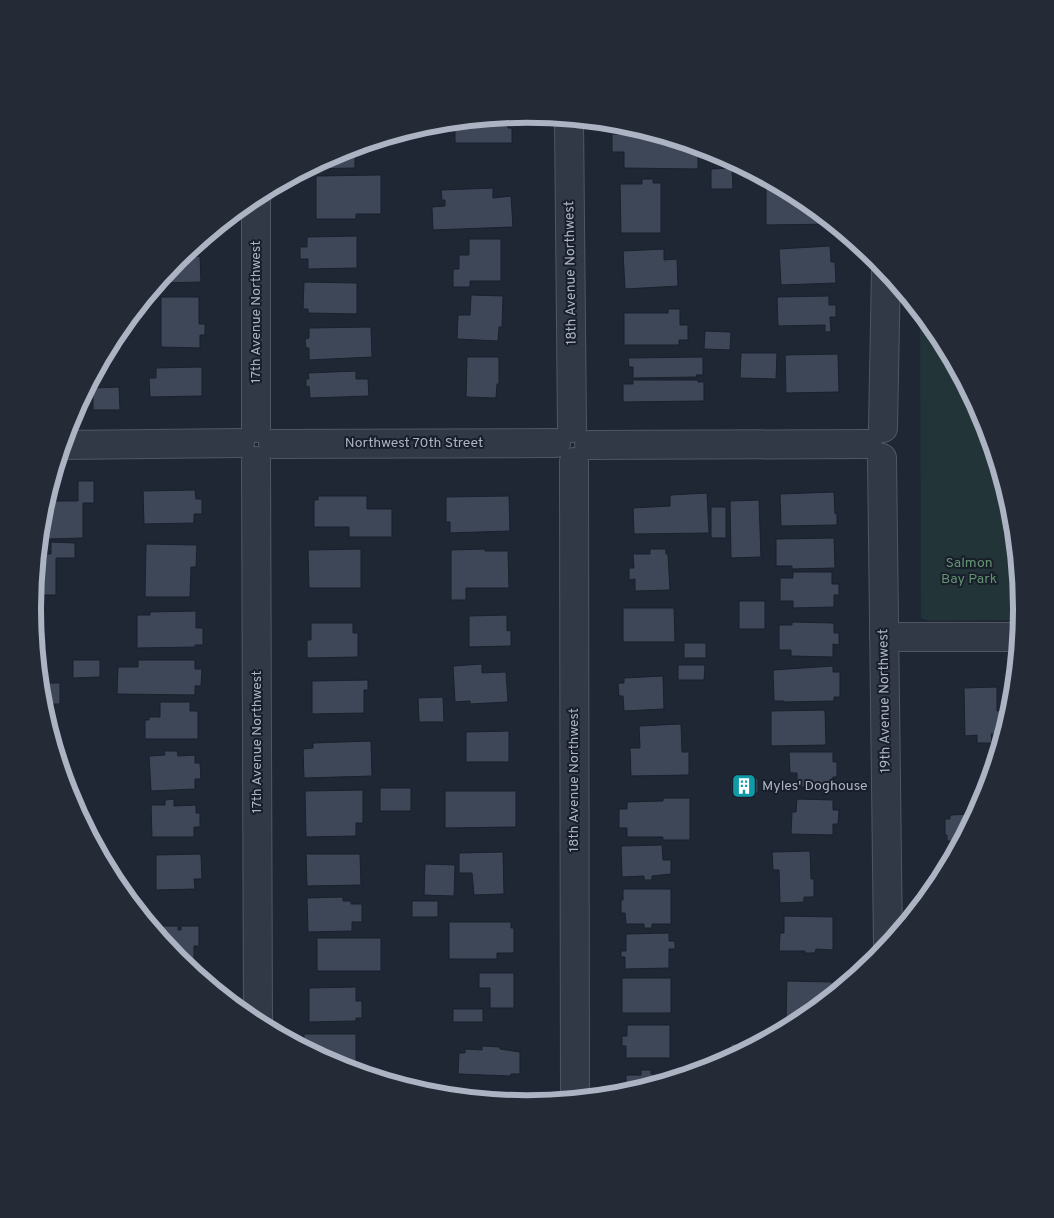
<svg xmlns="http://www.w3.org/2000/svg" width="1054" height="1218" font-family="Overpass,sans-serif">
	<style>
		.park { fill: #223437 }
		.building { fill: #3d4758; stroke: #1a202c }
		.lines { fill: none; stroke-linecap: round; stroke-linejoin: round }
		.street-casing { stroke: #505664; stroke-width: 30 }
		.street { stroke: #323946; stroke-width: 28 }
		.labels { text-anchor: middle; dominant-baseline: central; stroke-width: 4; stroke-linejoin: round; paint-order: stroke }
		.street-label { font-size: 14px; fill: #acb3c3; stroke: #181e2a }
		.park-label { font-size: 14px; fill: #649371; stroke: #181e2a }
		.poi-label { font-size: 14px; fill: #acb3c3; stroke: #181e2a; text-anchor: start }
		.rim { fill: none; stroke: #acb3c3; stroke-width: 6 }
	</style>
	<rect width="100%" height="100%" fill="#1f2735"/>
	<path class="park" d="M 920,312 L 938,335 L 984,420 L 1012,513 L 1021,609 L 1020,620 L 929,621 L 921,618 Z"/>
	<g class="building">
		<path d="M 508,116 L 508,128 L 512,128 L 512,143 L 455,143 L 455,128 L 447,128 L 447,122 Z"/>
		<path d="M 413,129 L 413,137 L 390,137 L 390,136 Z"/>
		<path d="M 612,134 L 657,134 L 694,145 L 694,154 L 698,154 L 698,169 L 624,168 L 624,152 L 612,152 Z"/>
		<path d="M 360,145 L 360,152 L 355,152 L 355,168 L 307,169 L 338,152 Z"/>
		<path d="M 732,168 L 733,189 L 711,189 L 711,169 Z"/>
		<path d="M 381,175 L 381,214 L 356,214 L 356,219 L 316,219 L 316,176 Z"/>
		<path d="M 642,179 L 653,179 L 653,183 L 661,183 L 661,233 L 621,233 L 620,184 L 642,184 Z"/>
		<path d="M 493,188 L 493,198 L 511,196 L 513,227 L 433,230 L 432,207 L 445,206 L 445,200 L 442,200 L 441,190 Z"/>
		<path d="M 766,188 L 783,188 L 802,198 L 834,224 L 766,225 Z"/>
		<path d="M 357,236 L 357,268 L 308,269 L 308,259 L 300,259 L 300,247 L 307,247 L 307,237 Z"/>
		<path d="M 469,239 L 501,239 L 501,281 L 470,281 L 470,287 L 453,287 L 453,269 L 459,269 L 459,255 L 469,255 Z"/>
		<path d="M 830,246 L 831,262 L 835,262 L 836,283 L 781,285 L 779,249 Z"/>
		<path d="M 193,247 L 193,257 L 200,256 L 201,282 L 158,283 L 178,259 Z"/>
		<path d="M 664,249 L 664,260 L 677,259 L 678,286 L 625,289 L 623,251 Z"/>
		<path d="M 304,282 L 357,283 L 357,314 L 308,313 L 308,309 L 303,309 Z"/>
		<path d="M 471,295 L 503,296 L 502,327 L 499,327 L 498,341 L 457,339 L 458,315 L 470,315 Z"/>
		<path d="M 829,296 L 829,305 L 836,305 L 836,317 L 830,317 L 831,332 L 825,332 L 825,325 L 778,326 L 777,297 Z"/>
		<path d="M 161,297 L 199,297 L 199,324 L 205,324 L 205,335 L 200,335 L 200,348 L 161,347 Z"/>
		<path d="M 668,309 L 680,309 L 680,325 L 688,325 L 688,340 L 679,340 L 679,345 L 624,345 L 624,313 L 668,313 Z"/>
		<path d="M 371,327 L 372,357 L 309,360 L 309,348 L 306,348 L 305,339 L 309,338 L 309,328 Z"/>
		<path d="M 705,331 L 731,332 L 730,350 L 704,349 Z"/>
		<path d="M 741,353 L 777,353 L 776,379 L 740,378 Z"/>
		<path d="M 838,354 L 839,392 L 786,393 L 785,355 Z"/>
		<path d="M 467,357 L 499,357 L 499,384 L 497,384 L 496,398 L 466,397 Z"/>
		<path d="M 703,357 L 703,375 L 696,375 L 697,377 L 633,378 L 633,367 L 629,367 L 628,358 Z"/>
		<path d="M 202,367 L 202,396 L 150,397 L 149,378 L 156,378 L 156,368 Z"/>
		<path d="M 356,371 L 356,379 L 368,379 L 369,396 L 310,398 L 309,386 L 306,387 L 306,379 L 309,379 L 308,373 Z"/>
		<path d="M 633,380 L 698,380 L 698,382 L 704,382 L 704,401 L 623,402 L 623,384 L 633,384 Z"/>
		<path d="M 119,387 L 120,410 L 93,410 L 93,388 Z"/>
		<path d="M 78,481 L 94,481 L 94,503 L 83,503 L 83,538 L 48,539 L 48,501 L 78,501 Z"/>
		<path d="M 195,490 L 196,499 L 202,499 L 202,514 L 194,514 L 194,523 L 144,524 L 143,491 Z"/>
		<path d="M 834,492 L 835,514 L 837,513 L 837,525 L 781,526 L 780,494 Z"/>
		<path d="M 707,493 L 709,533 L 634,534 L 633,508 L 670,506 L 670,495 Z"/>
		<path d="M 318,496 L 367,496 L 367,509 L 392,509 L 392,537 L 349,537 L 349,527 L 314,527 L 314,500 L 318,500 Z"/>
		<path d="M 509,496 L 510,531 L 450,533 L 450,522 L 446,522 L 446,497 Z"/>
		<path d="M 759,500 L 761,557 L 731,558 L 730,501 Z"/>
		<rect x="711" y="507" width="15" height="31"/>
		<path d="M 834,538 L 835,568 L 792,569 L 792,566 L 776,566 L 776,539 Z"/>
		<path d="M 51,542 L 75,543 L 75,558 L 56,558 L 56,595 L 34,595 L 38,554 L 51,554 Z"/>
		<path d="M 146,544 L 197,545 L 196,567 L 191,567 L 190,597 L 145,597 Z"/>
		<path d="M 361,549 L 361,588 L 309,588 L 308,550 Z"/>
		<path d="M 485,549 L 485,551 L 508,551 L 509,588 L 466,588 L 466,600 L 451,600 L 451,550 Z"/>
		<path d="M 650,549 L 666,549 L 666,554 L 668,554 L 670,590 L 635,591 L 635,579 L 629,580 L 629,568 L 634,568 L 633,554 L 650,554 Z"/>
		<path d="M 793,572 L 832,572 L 832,584 L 839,584 L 839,595 L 834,595 L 834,607 L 793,608 L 793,601 L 780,601 L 780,578 L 793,578 Z"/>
		<rect x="739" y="601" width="26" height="28"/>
		<path d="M 623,608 L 674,608 L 675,642 L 623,642 Z"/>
		<path d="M 196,611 L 196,628 L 203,628 L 203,645 L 195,645 L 195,647 L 137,648 L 137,615 L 150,615 L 150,612 Z"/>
		<path d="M 507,615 L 507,631 L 511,630 L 511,646 L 469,647 L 469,616 Z"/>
		<path d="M 792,622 L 834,623 L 834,633 L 839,633 L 839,645 L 833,644 L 833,657 L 791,656 L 791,650 L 779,650 L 779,625 L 792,625 Z"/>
		<path d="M 311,623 L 353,623 L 353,633 L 358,633 L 358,657 L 307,658 L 307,640 L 311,640 Z"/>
		<path d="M 35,638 L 46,638 L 46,650 L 41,650 L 41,657 L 37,657 Z"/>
		<rect x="684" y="643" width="22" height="15"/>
		<path d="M 73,660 L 100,660 L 100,677 L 73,678 Z"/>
		<path d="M 138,660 L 195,660 L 195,669 L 202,669 L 201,686 L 195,686 L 195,695 L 117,694 L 118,667 L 138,667 Z"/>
		<path d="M 482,664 L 482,673 L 506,672 L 508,702 L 470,704 L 470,701 L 455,702 L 453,666 Z"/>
		<path d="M 678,665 L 705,665 L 704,680 L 678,680 Z"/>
		<path d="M 833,666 L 833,672 L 840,672 L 840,697 L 834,697 L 834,701 L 784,702 L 784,701 L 774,701 L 773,670 Z"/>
		<path d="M 663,676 L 664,709 L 624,711 L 623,696 L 619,696 L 618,683 L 624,683 L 624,678 Z"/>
		<path d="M 368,680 L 368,690 L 364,690 L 364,713 L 312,714 L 312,681 Z"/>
		<path d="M 41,683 L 60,683 L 60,704 L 42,704 L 42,706 Z"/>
		<path d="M 997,687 L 997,711 L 1003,710 L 1003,734 L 991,734 L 992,743 L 977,743 L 977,735 L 965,736 L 964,688 Z"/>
		<path d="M 443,697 L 444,722 L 419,722 L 418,698 Z"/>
		<path d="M 160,702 L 190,702 L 190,711 L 198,711 L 198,739 L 145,739 L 145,720 L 149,720 L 149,717 L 160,717 Z"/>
		<path d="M 825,710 L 826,745 L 771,746 L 771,711 Z"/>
		<path d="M 681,724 L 682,752 L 689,752 L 689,775 L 631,776 L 630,748 L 640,748 L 639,726 Z"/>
		<path d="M 509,731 L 509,762 L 466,762 L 466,732 Z"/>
		<path d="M 371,741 L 372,776 L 304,778 L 303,749 L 313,748 L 313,743 Z"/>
		<path d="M 164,751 L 177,751 L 178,756 L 195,755 L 195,763 L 200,763 L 201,779 L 195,779 L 195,789 L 151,791 L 149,756 L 165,755 Z"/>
		<path d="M 789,752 L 833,752 L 833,762 L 837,762 L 837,777 L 833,777 L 833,786 L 797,787 L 797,773 L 790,773 Z"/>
		<path d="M 758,778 L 758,793 L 731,793 L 731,779 Z"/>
		<rect x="380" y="788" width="31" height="23"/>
		<path d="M 363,790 L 363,823 L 356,823 L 356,836 L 306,837 L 305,791 Z"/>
		<path d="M 445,791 L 516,791 L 516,827 L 445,828 Z"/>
		<path d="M 663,798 L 690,798 L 690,840 L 663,840 L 663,837 L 627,837 L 627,828 L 619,828 L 619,809 L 627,809 L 627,802 L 663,801 Z"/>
		<path d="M 174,799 L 174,806 L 196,805 L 196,813 L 200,813 L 200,827 L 194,827 L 194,837 L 152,837 L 151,805 L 165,805 L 165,800 Z"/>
		<path d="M 797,799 L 833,800 L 833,810 L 839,810 L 838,824 L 833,824 L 833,835 L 791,834 L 792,812 L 796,812 Z"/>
		<path d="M 975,814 L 959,845 L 952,845 L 952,841 L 947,841 L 947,835 L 945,835 L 945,819 L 950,819 L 950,815 Z"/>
		<path d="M 662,845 L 663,860 L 671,860 L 671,874 L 652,876 L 652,880 L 644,880 L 644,876 L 622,877 L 621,846 Z"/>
		<path d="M 810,851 L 811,879 L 814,879 L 814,897 L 804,897 L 804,902 L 780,903 L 779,870 L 773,870 L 772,852 Z"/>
		<path d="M 503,852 L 504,894 L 474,895 L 472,873 L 459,873 L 459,853 Z"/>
		<path d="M 201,854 L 202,879 L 194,879 L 195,889 L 156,890 L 156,855 Z"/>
		<path d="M 306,854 L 360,854 L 361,885 L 307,886 Z"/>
		<path d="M 425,864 L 455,865 L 454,896 L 424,895 Z"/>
		<path d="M 623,889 L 671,889 L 671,924 L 652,924 L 652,928 L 644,928 L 644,924 L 626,924 L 625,913 L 621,913 L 621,900 L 623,900 Z"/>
		<path d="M 343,897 L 343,901 L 351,901 L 351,904 L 362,904 L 362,922 L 352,922 L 352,931 L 308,932 L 307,898 Z"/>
		<rect x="412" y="901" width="26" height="16"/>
		<path d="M 784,916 L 833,917 L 833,950 L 816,949 L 815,953 L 805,953 L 805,951 L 779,951 L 780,933 L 784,933 Z"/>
		<path d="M 449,922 L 511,922 L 511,928 L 514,928 L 514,953 L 497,953 L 497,959 L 449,959 Z"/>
		<path d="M 151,926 L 178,926 L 178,930 L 181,930 L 181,926 L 199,926 L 199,946 L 194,946 L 194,960 L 179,960 Z"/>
		<path d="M 669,933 L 669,941 L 675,941 L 675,949 L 669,949 L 669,968 L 625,969 L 625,957 L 621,957 L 621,951 L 626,951 L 626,934 Z"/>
		<rect x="317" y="938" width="64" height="33"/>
		<path d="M 479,973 L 514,973 L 514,1008 L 490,1008 L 490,988 L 479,988 Z"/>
		<rect x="622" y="978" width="49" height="35"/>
		<path d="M 787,981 L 832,982 L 832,995 L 803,1019 L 786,1019 Z"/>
		<path d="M 356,987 L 356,1001 L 362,1001 L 362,1018 L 356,1018 L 356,1021 L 309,1022 L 309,988 Z"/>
		<rect x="453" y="1009" width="30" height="13"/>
		<path d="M 627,1025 L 670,1025 L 670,1058 L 626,1058 L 626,1046 L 622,1046 L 622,1036 L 627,1036 Z"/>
		<path d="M 304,1034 L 356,1034 L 356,1067 L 338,1066 L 312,1052 L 312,1051 L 304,1048 Z"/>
		<path d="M 731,1044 L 757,1044 L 731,1058 Z"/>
		<path d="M 482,1046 L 500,1047 L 500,1049 L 520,1052 L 520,1074 L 511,1074 L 511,1076 L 458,1074 L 459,1053 L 465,1053 L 465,1049 L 482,1050 Z"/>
		<path d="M 641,1070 L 651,1070 L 651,1074 L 670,1075 L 670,1080 L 622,1094 L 622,1083 L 626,1083 L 626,1075 L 641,1075 Z"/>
		<path d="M 447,1095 L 507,1095 L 507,1102 L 447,1096 Z"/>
	</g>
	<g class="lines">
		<defs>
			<g id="street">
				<path d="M 569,119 L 572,428"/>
				<path d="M 256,196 L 256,428"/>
				<path d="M 883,428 L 886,270"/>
				<path d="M 273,444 L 556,443"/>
				<path d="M 63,445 L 240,443"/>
				<path d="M 589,445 L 868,444"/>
				<path d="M 882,458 L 888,945"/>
				<path d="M 256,461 L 258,1023"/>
				<path d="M 574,462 L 575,1099"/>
				<path d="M 884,637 L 1019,637"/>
			</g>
		</defs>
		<use href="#street" class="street-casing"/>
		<use href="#street" class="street"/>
	</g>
	<defs>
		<symbol id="building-square" viewBox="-11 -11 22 22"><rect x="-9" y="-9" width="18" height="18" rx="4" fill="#0f9aa8" stroke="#181e2a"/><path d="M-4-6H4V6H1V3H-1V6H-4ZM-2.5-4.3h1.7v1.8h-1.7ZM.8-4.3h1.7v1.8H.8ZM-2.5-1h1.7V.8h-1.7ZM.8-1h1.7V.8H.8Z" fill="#fff"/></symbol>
	</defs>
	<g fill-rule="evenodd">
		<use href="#building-square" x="730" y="772" width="28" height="28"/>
	</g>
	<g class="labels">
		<g class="street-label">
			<text transform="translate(571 273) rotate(-91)">18th Avenue Northwest</text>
			<text transform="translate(256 312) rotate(-90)">17th Avenue Northwest</text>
			<text x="414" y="443">Northwest 70th Street</text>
			<text transform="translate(885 701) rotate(-91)">19th Avenue Northwest</text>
			<text transform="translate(257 742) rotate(-90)">17th Avenue Northwest</text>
			<text transform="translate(574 780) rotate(-90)">18th Avenue Northwest</text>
		</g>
		<g class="park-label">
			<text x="969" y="563">Salmon<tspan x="969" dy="16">Bay Park</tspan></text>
		</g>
		<g class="poi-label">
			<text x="762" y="786">Myles' Doghouse</text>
		</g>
	</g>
	<path d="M0 0H1054V1218H0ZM41 609a486 486 0 1 1 972 0a486 486 0 1 1-972 0Z" fill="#242a36" fill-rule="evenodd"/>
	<path class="rim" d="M41 609a486 486 0 1 1 972 0a486 486 0 1 1-972 0Z"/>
</svg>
